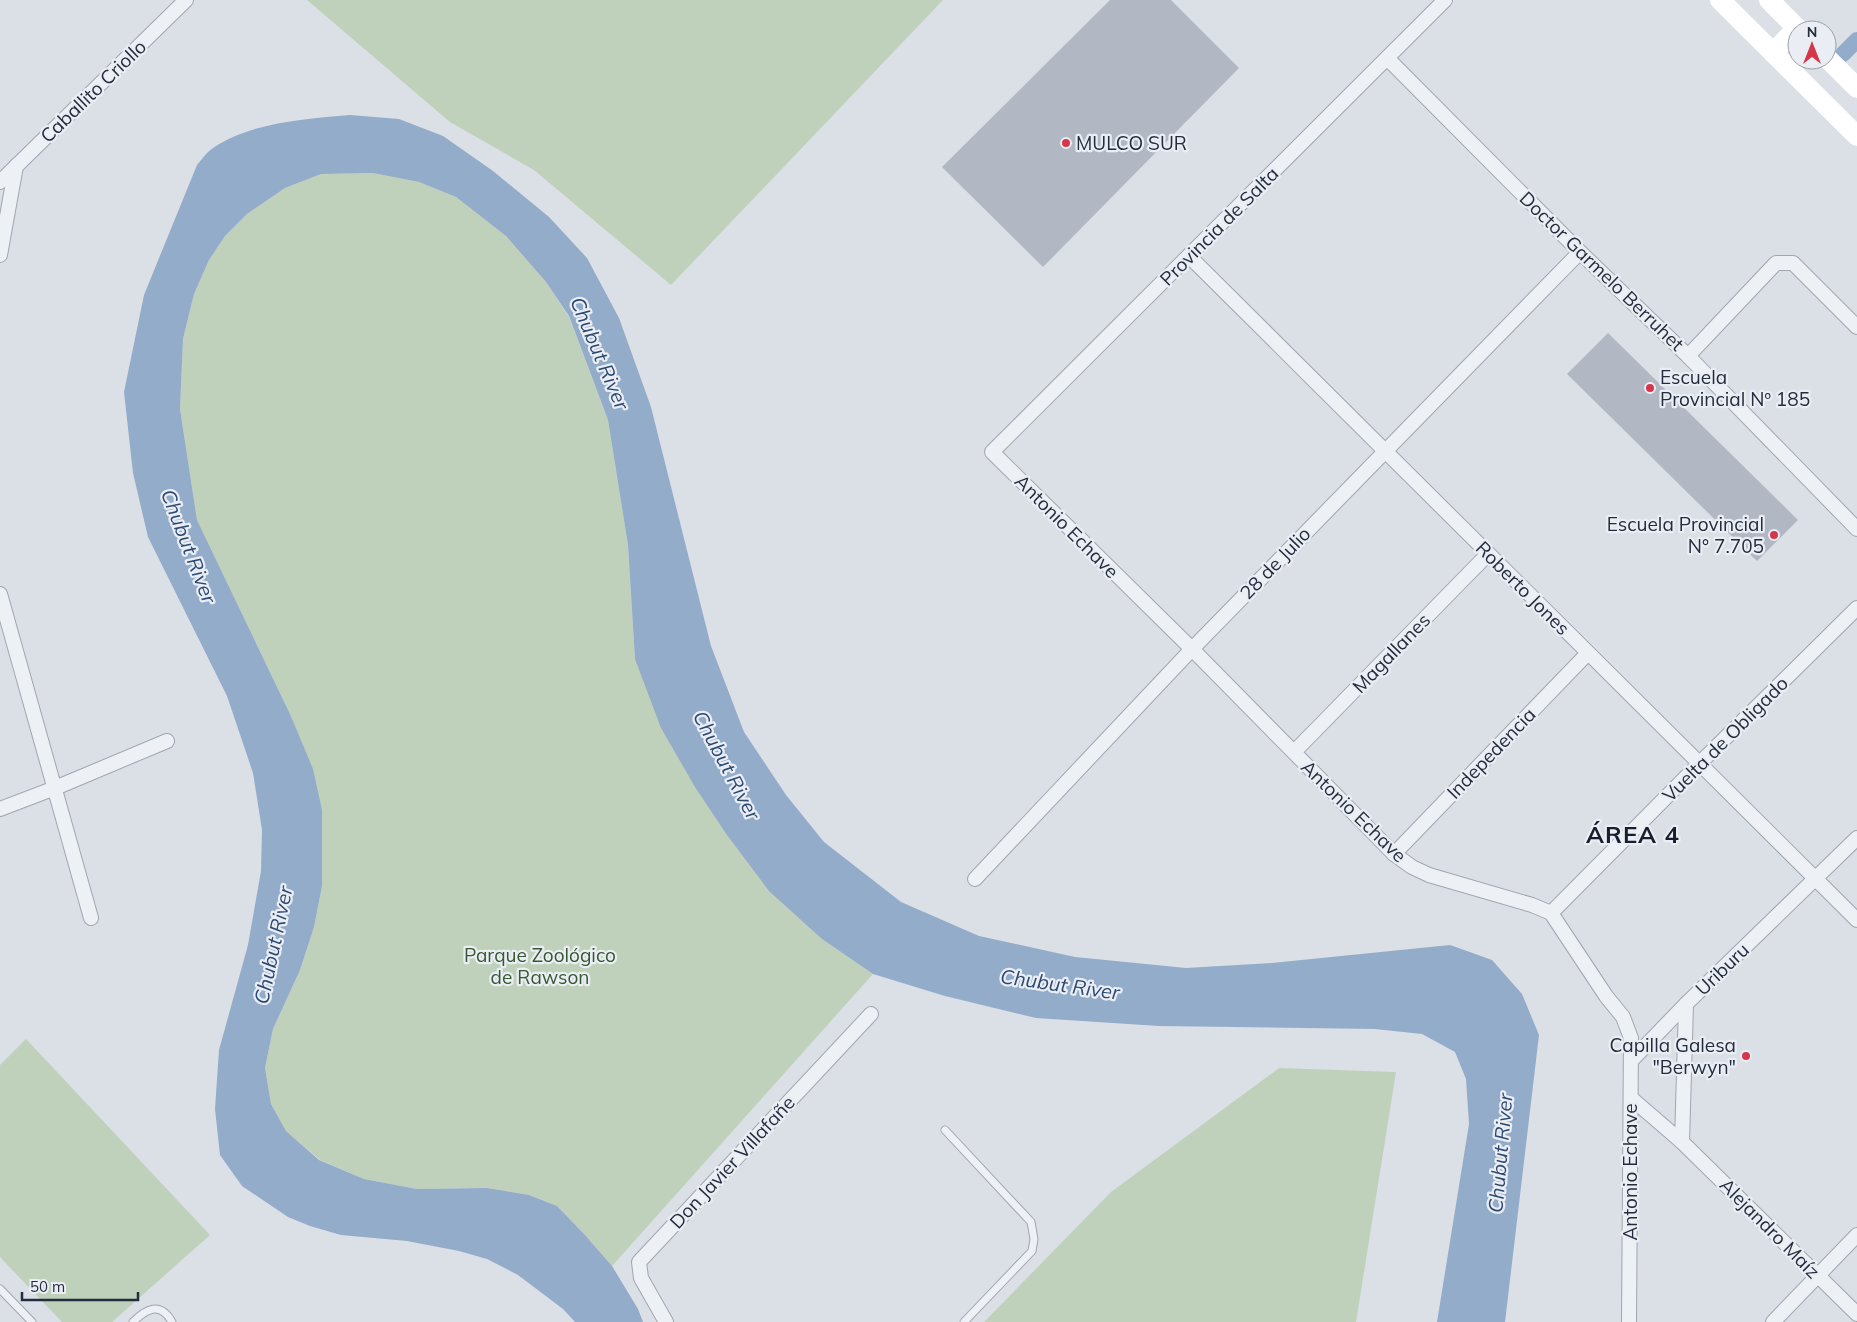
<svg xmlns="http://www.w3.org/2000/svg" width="1857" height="1322" font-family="Mulish,sans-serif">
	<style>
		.green { fill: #c0d1bb }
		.water { fill: #93acc9 }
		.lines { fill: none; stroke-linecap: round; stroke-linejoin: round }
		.canal { stroke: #93acc9; stroke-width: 16 }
		.building { fill: #b2b8c3 }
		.service-casing { stroke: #a0a6b0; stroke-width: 9 }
		.minor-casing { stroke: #a0a6b0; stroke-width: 16 }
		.service { stroke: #edf0f5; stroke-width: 7 }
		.minor { stroke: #edf0f5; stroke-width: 14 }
		.secondary { stroke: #fff; stroke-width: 20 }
		.poi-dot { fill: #d5364a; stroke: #eaeef4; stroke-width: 2 }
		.labels { text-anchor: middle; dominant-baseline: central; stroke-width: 4.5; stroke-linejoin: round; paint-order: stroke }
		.street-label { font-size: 19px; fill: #242d3d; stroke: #eaeef4 }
		.poi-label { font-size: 19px; fill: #242d3d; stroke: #eaeef4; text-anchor: start }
		.park-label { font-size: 19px; fill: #375931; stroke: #eaeef4 }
		.water-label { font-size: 20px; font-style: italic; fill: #2d4a72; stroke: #eaeef4 }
		.district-label { font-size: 24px; font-weight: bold; letter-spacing: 1px; fill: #171e2d; stroke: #eaeef4 }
	</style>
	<rect width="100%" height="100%" fill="#dbdfe6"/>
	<g class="green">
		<path d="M 307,0 L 943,0 L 671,285 L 534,170 L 450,122 Z"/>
		<path d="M 373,173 L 419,182 L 456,197 L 506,236 L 546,282 L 569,317 L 608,420 L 628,545 L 635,659 L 822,939 L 873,974 L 612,1266 L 585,1235 L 557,1206 L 529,1195 L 487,1188 L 417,1189 L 364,1179 L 320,1160 L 286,1131 L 271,1104 L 265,1068 L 273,1029 L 300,970 L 314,927 L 322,886 L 322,810 L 290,714 L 197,520 L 180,409 L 183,339 L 194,294 L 209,260 L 225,236 L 247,214 L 285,188 L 321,174 Z"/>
		<path d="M 26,1039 L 210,1235 L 112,1322 L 62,1322 L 0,1257 L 0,1065 Z"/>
		<path d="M 1279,1068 L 1396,1072 L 1356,1322 L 984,1322 L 1111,1192 Z"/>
	</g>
	<path class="water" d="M 350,115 L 399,119 L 443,136 L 493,171 L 549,217 L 587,258 L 619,318 L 651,407 L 711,646 L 744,732 L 786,795 L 824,842 L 901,902 L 979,936 L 1075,957 L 1186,968 L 1272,963 L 1450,945 L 1492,960 L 1522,994 L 1539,1035 L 1505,1322 L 1437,1322 L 1469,1124 L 1466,1079 L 1455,1052 L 1422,1034 L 1375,1029 L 1159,1026 L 1036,1018 L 945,996 L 873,974 L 822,939 L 769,891 L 727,835 L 695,787 L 661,728 L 635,659 L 628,545 L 608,420 L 569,316 L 546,282 L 506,236 L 456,197 L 419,182 L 373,173 L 321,174 L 285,188 L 247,214 L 225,236 L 209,260 L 194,294 L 183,339 L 180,409 L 197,520 L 290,714 L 313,769 L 322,810 L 322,886 L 314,927 L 300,970 L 273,1029 L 265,1068 L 271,1104 L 286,1131 L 319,1160 L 364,1179 L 417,1189 L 487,1188 L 529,1195 L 557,1206 L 585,1235 L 612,1266 L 638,1309 L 643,1322 L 575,1322 L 563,1309 L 518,1275 L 487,1259 L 459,1251 L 407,1241 L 341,1235 L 310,1226 L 288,1217 L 242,1186 L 220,1155 L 215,1109 L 219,1050 L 248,945 L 261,871 L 262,830 L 253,773 L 227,696 L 148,537 L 133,473 L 124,392 L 144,295 L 197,165 C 202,159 207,152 213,148 C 252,122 305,119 350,115 Z"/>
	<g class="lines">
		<path class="canal" d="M 1843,54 L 1857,40"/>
	</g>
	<g class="building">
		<path d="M 1110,0 L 1171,0 L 1239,68 L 1043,267 L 942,167 Z"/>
		<path d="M 1608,333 L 1798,520 L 1757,561 L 1567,374 Z"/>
	</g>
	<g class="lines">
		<defs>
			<g id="service">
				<path d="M 945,1130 L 1031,1222 L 1034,1239 L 1032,1251 L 964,1322"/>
				<path d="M 0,1289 L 32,1322"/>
				<path d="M 133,1322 C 146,1309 160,1301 172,1322"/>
			</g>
			<g id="minor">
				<path d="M 1445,0 L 992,452 L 1192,649 L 1394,854 L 1412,867 L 1429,875 L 1532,905 L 1551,913 L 1606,996 L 1623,1017 L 1631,1038 L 1629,1322"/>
				<path d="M 1387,58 L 1580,252 L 1688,356 L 1857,529"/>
				<path d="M 0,182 L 186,0"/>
				<path d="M 0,255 L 16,166"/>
				<path d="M 1189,256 L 1857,920"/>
				<path d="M 1688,356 L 1776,263 L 1793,263 L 1857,327"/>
				<path d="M 0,594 L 91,918"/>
				<path d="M 1294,752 L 1488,554"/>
				<path d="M 0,809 L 55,788 L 167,741"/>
				<path d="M 1394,854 L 1588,653"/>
				<path d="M 975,879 L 1192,649 L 1580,252"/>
				<path d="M 1551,913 L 1699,764 L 1857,608"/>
				<path d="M 1631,1061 L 1686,1004"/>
				<path d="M 1631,1098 L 1682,1142 L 1857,1314"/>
				<path d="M 1682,1142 L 1686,1004 L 1857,838"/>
				<path d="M 666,1322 L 641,1278 L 639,1262 L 871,1014"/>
				<path d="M 1773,1322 L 1857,1235"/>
			</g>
		</defs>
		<use href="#service" class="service-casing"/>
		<use href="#minor" class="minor-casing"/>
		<use href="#service" class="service"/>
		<use href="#minor" class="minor"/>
		<g class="secondary">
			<path d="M 1720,0 L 1857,136"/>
			<path d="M 1769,0 L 1799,30"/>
			<path d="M 1773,53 L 1797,28"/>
			<path d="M 1827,58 L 1857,88"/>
		</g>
	</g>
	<g class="poi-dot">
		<circle cx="1066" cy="143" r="5"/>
		<circle cx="1650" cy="388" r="5"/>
		<circle cx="1774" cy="535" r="5"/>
		<circle cx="1746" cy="1056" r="5"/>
	</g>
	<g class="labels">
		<g class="street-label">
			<text transform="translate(93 91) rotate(-44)">Caballito Criollo</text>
			<text transform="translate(1219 226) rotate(-45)">Provincia de Salta</text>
			<text transform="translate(1602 271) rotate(44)">Doctor Garmelo Berruhet</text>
			<text transform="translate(1067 526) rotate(45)">Antonio Echave</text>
			<text transform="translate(1275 563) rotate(-46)">28 de Julio</text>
			<text transform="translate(1523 588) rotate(45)">Roberto Jones</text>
			<text transform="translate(1391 653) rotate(-46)">Magallanes</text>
			<text transform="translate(1725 739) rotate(-45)">Vuelta de Obligado</text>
			<text transform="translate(1491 753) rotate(-46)">Indepedencia</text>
			<text transform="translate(1354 811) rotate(44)">Antonio Echave</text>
			<text transform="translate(1722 969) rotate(-44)">Uriburu</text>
			<text transform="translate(732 1162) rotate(-47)">Don Javier Villafañe</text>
			<text transform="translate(1630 1172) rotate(-90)">Antonio Echave</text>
			<text transform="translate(1770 1228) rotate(45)">Alejandro Maíz</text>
		</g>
		<g class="poi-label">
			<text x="1076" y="143">MULCO SUR</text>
			<text x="1660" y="377">Escuela<tspan x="1660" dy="22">Provincial Nº 185</tspan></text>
			<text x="1764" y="524" text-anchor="end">Escuela Provincial<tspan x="1764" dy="22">N° 7.705</tspan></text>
			<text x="1736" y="1045" text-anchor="end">Capilla Galesa<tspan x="1736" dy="22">"Berwyn"</tspan></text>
		</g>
		<g class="park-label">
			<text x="540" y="955">Parque Zoológico<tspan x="540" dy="22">de Rawson</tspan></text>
		</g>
		<g class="water-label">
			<text transform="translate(600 353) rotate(67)">Chubut River</text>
			<text transform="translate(189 546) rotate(69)">Chubut River</text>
			<text transform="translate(727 765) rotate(62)">Chubut River</text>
			<text transform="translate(273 945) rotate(-78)">Chubut River</text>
			<text transform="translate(1060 984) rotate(8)">Chubut River</text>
			<text transform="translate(1500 1153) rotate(-85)">Chubut River</text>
		</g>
		<g class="district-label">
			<text x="1633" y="834">ÁREA 4</text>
		</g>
	</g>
	<g transform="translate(1812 45)"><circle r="24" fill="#eaeef4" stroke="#9ba1ab"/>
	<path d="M0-4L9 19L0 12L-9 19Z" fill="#d5364a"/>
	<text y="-8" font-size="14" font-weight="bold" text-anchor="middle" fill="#242d3d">N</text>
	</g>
	<path d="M22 1292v8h116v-8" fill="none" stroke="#242d3d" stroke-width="2.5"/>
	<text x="30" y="1292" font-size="15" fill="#242d3d" stroke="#eaeef4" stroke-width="4" paint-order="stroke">50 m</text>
</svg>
